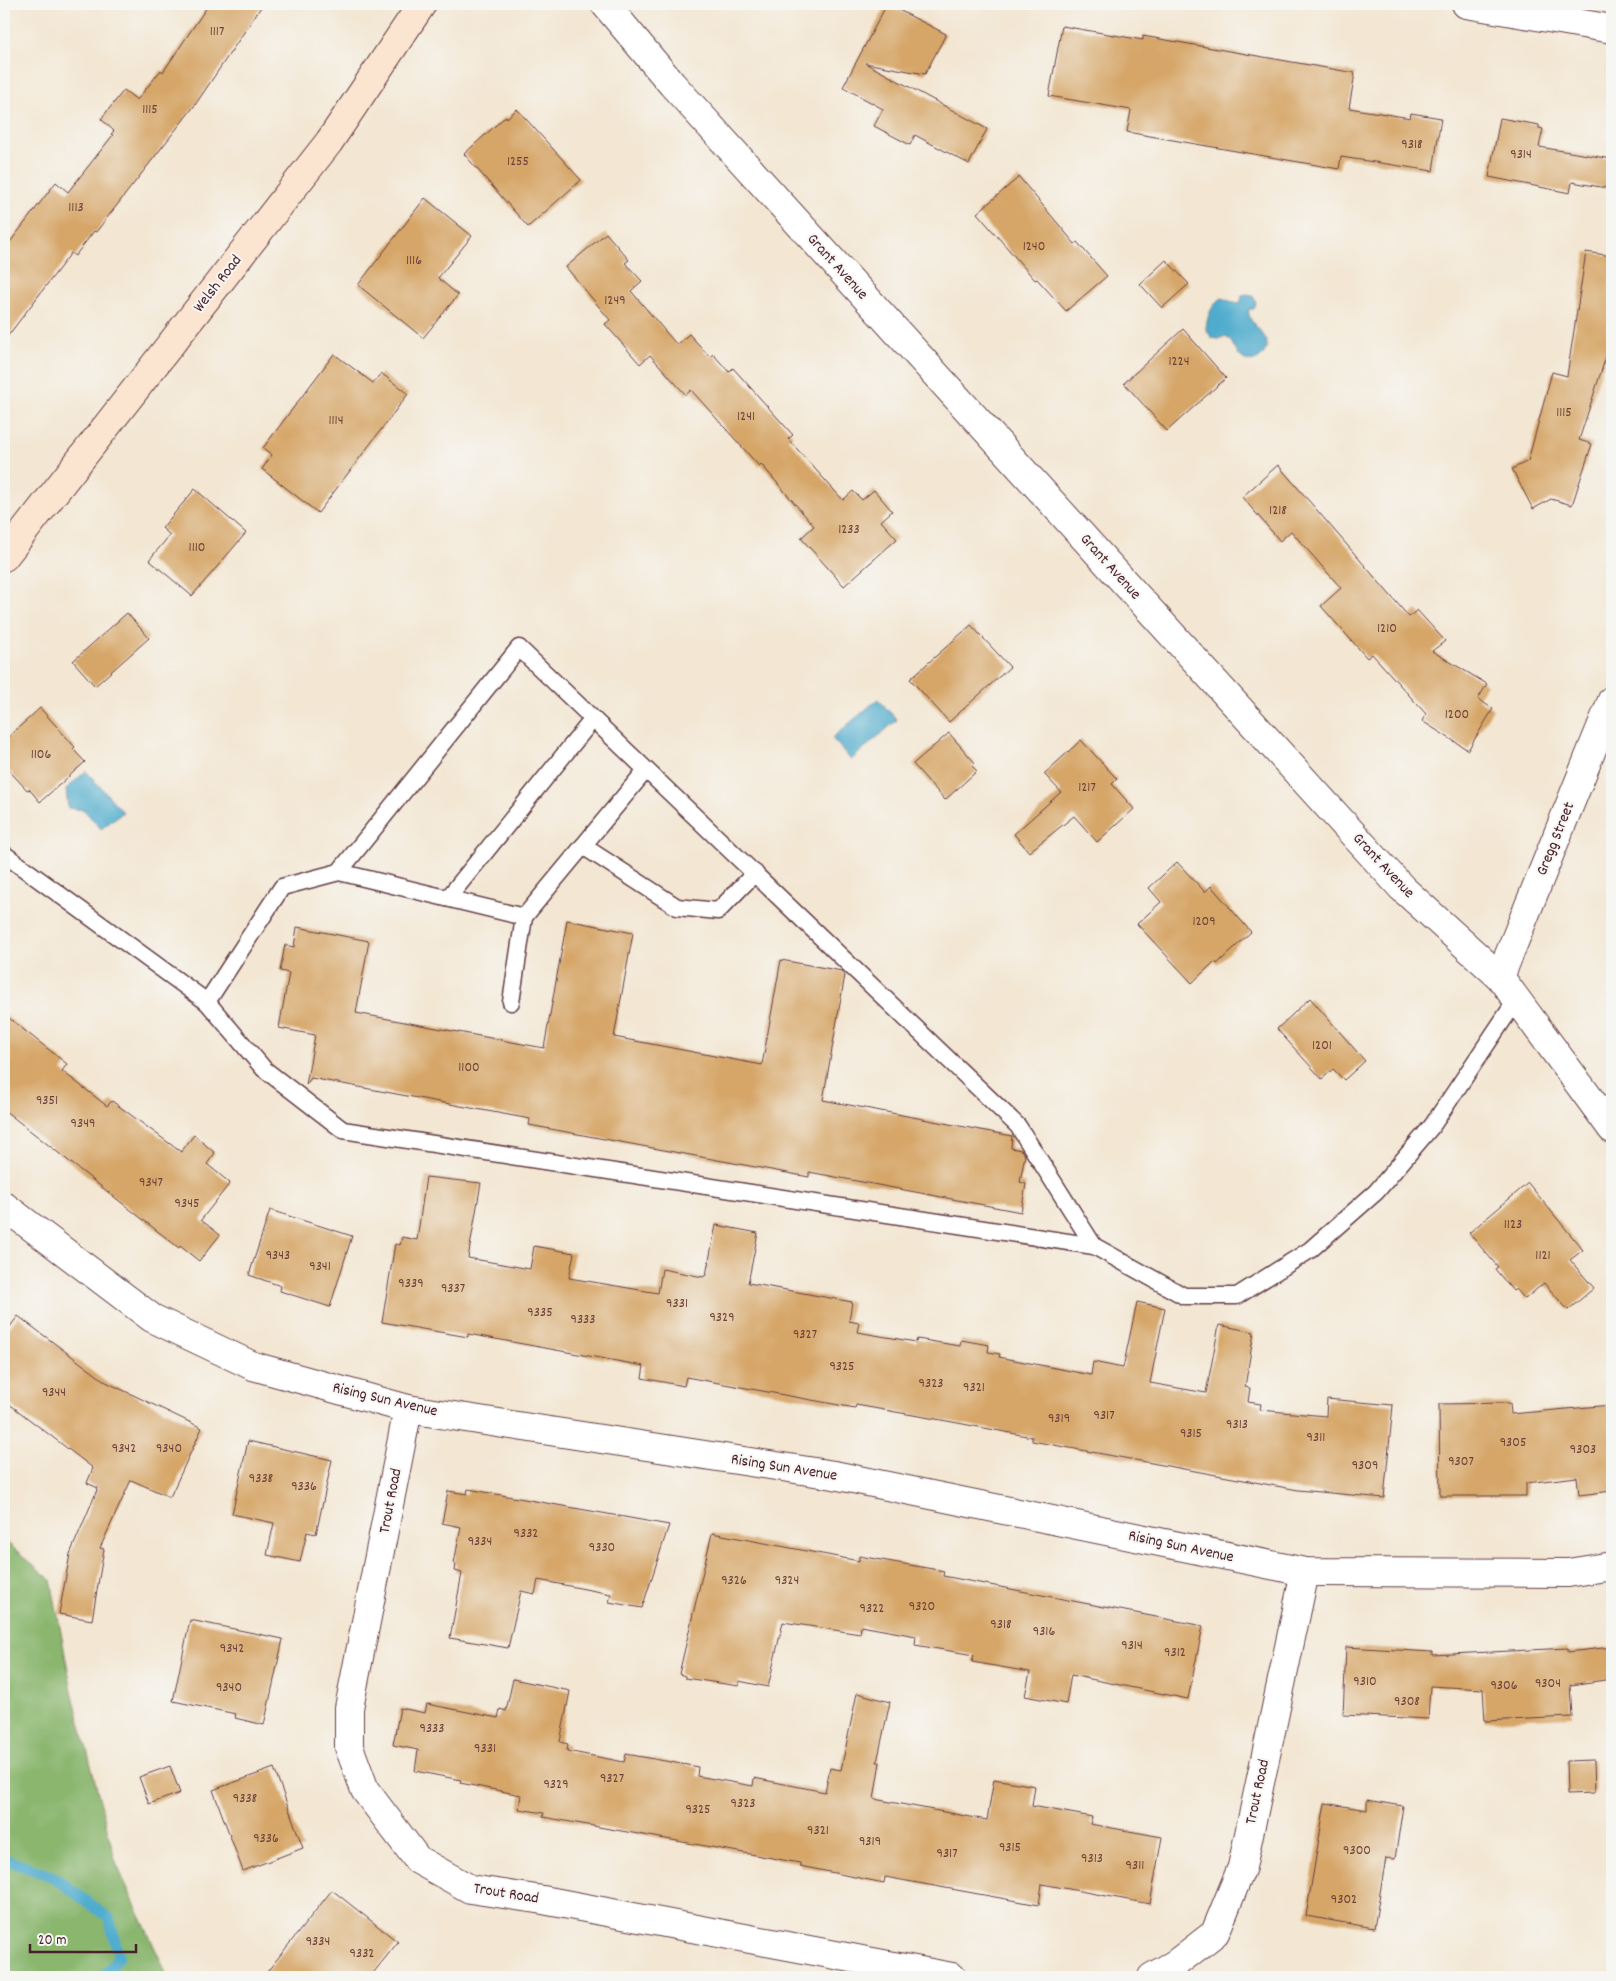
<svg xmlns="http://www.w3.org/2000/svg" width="1616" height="1981" font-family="Dekko,sans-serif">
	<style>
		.forest { fill: #8ab66e; stroke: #6a6a4c }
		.water { fill: #4faccd; stroke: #4c667c }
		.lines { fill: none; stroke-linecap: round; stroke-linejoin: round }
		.stream { stroke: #4faccd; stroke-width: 11 }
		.building { fill: #d6a668 }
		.lane-casing { stroke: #633d44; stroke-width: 19 }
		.street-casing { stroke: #633d44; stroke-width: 30 }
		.secondary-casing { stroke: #633d44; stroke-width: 30 }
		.lane { stroke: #fff; stroke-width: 16 }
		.street { stroke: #fff; stroke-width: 28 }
		.secondary { stroke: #fce5d0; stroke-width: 28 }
		.labels { text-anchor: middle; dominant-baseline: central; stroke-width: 4; stroke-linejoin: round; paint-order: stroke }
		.number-label { font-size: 14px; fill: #6d413a }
		.street-label { font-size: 16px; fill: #4a1f2b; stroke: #f6f6f2 }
	</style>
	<rect width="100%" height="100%" fill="#f6f6f2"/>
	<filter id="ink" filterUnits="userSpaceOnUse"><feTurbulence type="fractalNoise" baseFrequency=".02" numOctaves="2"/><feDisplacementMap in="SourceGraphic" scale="10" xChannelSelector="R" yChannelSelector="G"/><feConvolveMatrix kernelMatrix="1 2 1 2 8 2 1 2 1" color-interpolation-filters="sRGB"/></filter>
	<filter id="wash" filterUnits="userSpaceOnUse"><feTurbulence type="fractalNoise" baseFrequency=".0096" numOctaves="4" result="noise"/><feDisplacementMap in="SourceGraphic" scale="20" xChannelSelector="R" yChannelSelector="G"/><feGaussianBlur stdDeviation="1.12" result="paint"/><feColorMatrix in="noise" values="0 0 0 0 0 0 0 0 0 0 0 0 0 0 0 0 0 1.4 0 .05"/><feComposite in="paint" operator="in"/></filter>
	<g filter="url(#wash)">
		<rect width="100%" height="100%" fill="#f3e6d2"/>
		<path class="forest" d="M 4,1540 L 51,1580 L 72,1691 L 116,1863 L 168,1977 L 4,1977 Z"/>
		<g class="water">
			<path d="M 1248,294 L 1254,297 L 1256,303 L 1254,309 L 1249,309 C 1245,326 1276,334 1264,353 C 1261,358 1257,361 1252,361 C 1231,362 1236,329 1218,339 L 1212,338 L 1206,329 C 1207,317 1211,305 1222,298 L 1235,303 L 1241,302 L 1242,295 Z"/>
			<path d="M 878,699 L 897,720 L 851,760 L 832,738 Z"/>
			<path d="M 86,771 L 123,812 L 101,829 L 84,810 L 68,808 L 66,789 Z"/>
		</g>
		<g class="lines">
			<path class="stream" d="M 4,1859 L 54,1877 L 109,1918 L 119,1957 L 103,1977"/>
		</g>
		<g id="blocks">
			<g class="building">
				<path d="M 209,4 L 263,4 L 195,105 L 96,232 L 94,231 L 75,256 L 71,253 L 4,341 L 4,250 L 56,182 L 68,192 L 113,135 L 111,134 L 114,131 L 101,119 L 124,90 L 137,100 L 161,70 L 163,72 Z"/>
				<path d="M 887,4 L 946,34 L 925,74 L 865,63 L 987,129 L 969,164 L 915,135 L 910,145 L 874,126 L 883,109 L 843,87 Z"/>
				<path d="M 1062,26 L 1143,40 L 1143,36 L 1355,73 L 1349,108 L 1410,118 L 1411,113 L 1441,118 L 1433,171 L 1341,157 L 1339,169 L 1127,132 L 1131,110 L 1049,96 Z"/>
				<path d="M 517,109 L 581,180 L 528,227 L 464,154 L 506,116 L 507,118 Z"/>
				<path d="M 1500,118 L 1539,125 L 1539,128 L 1543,129 L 1539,147 L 1612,159 L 1612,189 L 1572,182 L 1570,193 L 1489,177 Z"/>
				<path d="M 1019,177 L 1075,244 L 1077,242 L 1107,276 L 1066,311 L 1037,279 L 1035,280 L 977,213 Z"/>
				<path d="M 425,198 L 472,236 L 438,278 L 458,295 L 423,338 L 358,285 Z"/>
				<path d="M 606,233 L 629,260 L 625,263 L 642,281 L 631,291 L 677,345 L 689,334 L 710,357 L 713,354 L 729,372 L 733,368 L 793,435 L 788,439 L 843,500 L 853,491 L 862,500 L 874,490 L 892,511 L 881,521 L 897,539 L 844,586 L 801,538 L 814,526 L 761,464 L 759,466 L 691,390 L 686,395 L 650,355 L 640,364 L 605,324 L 610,320 L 566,267 Z"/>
				<path d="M 1586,252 L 1612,256 L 1612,338 L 1579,440 L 1592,444 L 1572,505 L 1551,499 L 1533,509 L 1512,469 L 1528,461 L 1552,372 L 1567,376 Z"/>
				<path d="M 1166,260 L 1189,284 L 1162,308 L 1140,284 Z"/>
				<path d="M 1183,329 L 1226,378 L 1167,431 L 1124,383 Z"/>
				<path d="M 334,354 L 373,383 L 381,373 L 408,394 L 318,513 L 262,469 L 272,455 L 263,448 Z"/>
				<path d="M 1278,465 L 1409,617 L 1417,610 L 1445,641 L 1432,651 L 1487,684 L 1478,699 L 1493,709 L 1468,750 L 1422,721 L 1426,714 L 1372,654 L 1367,658 L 1321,606 L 1341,588 L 1291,531 L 1280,541 L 1242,497 Z"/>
				<path d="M 195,489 L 246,533 L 192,596 L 149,560 L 170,535 L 162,528 Z"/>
				<path d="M 127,613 L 149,638 L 95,686 L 73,661 Z"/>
				<path d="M 971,625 L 1010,667 L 949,722 L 910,679 Z"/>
				<path d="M 40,708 L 75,747 L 73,749 L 85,762 L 40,802 L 29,789 L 27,790 L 4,765 L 4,741 Z"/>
				<path d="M 949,733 L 975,763 L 972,766 L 977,771 L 945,800 L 913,764 Z"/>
				<path d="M 1081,740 L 1117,779 L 1112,784 L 1134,809 L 1097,842 L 1074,816 L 1029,852 L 1014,834 L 1061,792 L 1044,774 Z"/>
				<path d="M 1177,862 L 1205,892 L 1211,886 L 1251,932 L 1217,964 L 1215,961 L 1192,983 L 1137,924 L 1161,902 L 1149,888 Z"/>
				<path d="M 567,920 L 633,933 L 614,1037 L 762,1065 L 781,960 L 842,971 L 845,975 L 823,1100 L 1012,1136 L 1011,1148 L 1021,1150 L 1025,1155 L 1020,1182 L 1026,1184 L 1021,1212 L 809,1172 L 809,1177 L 529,1125 L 530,1119 L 311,1078 L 306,1085 L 315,1035 L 279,1028 L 289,973 L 280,971 L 285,945 L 294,947 L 297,927 L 369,941 L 356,1013 L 544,1048 Z"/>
				<path d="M 1310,998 L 1365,1061 L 1344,1080 L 1333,1069 L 1322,1079 L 1277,1029 Z"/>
				<path d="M 4,1014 L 67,1064 L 62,1071 L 107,1106 L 112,1101 L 181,1152 L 194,1135 L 215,1153 L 207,1164 L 230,1183 L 201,1220 L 220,1235 L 199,1261 L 180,1246 L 179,1248 L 4,1110 Z"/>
				<path d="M 426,1177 L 481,1183 L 468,1258 L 530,1269 L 534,1246 L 574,1253 L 569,1278 L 658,1293 L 662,1269 L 703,1277 L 706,1275 L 716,1225 L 758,1233 L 748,1283 L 852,1302 L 849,1321 L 859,1323 L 857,1332 L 916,1342 L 917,1339 L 960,1346 L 961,1340 L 989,1345 L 988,1352 L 1000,1354 L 999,1357 L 1091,1375 L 1093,1362 L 1123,1368 L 1137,1302 L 1165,1308 L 1150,1383 L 1206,1393 L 1219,1325 L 1254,1332 L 1245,1387 L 1250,1388 L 1248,1402 L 1261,1404 L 1260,1410 L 1326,1416 L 1327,1399 L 1393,1405 L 1384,1498 L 1298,1490 L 1032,1441 L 1032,1437 L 947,1421 L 856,1405 L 855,1408 L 686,1377 L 684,1386 L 642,1378 L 644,1366 L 468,1334 L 468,1337 L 382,1322 L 395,1244 L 400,1245 L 402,1237 L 417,1240 Z"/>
				<path d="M 1528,1183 L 1583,1250 L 1570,1260 L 1594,1288 L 1568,1310 L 1544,1283 L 1525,1299 L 1516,1289 L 1513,1291 L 1495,1269 L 1498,1267 L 1469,1233 Z"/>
				<path d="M 270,1210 L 352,1236 L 330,1307 L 280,1291 L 281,1286 L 249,1275 Z"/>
				<path d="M 18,1316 L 106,1382 L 202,1428 L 170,1497 L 131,1480 L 100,1548 L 104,1549 L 92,1620 L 59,1614 L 70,1554 L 98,1488 L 87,1483 L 93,1468 L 4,1400 L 4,1335 Z"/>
				<path d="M 1510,1403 L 1511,1414 L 1611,1405 L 1612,1491 L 1579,1495 L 1577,1477 L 1526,1483 L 1526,1496 L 1440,1496 L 1439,1404 Z"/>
				<path d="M 248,1441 L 332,1460 L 316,1534 L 307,1532 L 300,1562 L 267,1555 L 274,1523 L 232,1514 Z"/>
				<path d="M 468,1489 L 669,1525 L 642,1608 L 609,1602 L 611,1594 L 538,1580 L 535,1594 L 521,1591 L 508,1648 L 450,1638 L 462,1573 L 455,1571 L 456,1564 L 454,1563 L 461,1527 L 442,1523 L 448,1491 L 467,1494 Z"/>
				<path d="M 712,1533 L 859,1561 L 859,1556 L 944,1571 L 943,1576 L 1203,1626 L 1188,1699 L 1071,1675 L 1066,1704 L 1025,1696 L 1030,1672 L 972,1662 L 974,1655 L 915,1645 L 916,1636 L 861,1626 L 860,1634 L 783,1622 L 768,1687 L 739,1681 L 739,1686 L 685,1678 L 685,1676 L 679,1674 Z"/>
				<path d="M 190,1620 L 283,1639 L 264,1725 L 235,1718 L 236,1714 L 173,1701 Z"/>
				<path d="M 1346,1647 L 1432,1652 L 1432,1655 L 1568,1648 L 1568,1652 L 1612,1647 L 1612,1679 L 1570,1685 L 1572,1717 L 1485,1721 L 1483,1689 L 1430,1686 L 1428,1719 L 1343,1715 Z"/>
				<path d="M 513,1679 L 570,1691 L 560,1742 L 568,1744 L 567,1751 L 624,1762 L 626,1754 L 693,1766 L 698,1767 L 697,1776 L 753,1786 L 754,1778 L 825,1792 L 830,1768 L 841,1770 L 857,1693 L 890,1702 L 877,1762 L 880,1762 L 874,1799 L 987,1820 L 994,1779 L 1035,1786 L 1032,1806 L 1092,1817 L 1090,1824 L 1162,1837 L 1150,1904 L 1042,1884 L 1039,1905 L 885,1877 L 884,1883 L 800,1866 L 800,1863 L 543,1817 L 544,1813 L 519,1809 L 521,1795 L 460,1783 L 461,1780 L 415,1771 L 418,1750 L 393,1745 L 400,1708 L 425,1713 L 427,1704 L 498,1718 L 500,1709 L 506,1711 Z"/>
				<path d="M 1594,1760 L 1595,1793 L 1567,1794 L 1566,1761 Z"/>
				<path d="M 170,1766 L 180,1793 L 149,1804 L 139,1777 Z"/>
				<path d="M 274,1768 L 303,1848 L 243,1871 L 213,1790 Z"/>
				<path d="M 1367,1800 L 1403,1806 L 1395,1859 L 1386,1858 L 1374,1928 L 1306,1916 L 1325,1803 L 1367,1810 Z"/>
				<path d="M 332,1890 L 398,1942 L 370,1977 L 263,1977 Z"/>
			</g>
		</g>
	</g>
	<g filter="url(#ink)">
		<use href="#blocks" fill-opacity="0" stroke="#633d44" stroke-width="1"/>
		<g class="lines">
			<defs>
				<g id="lane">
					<path d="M 583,846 L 677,907 L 718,911 L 755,873"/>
					<path d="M 4,854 L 207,1002 L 282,887 L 339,872 L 519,648 L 1018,1126 L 1094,1246 L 1184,1296 L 1237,1296 L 1310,1250 L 1376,1192 L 1432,1126 L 1517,999"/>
					<path d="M 339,872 L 524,917 L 646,770"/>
					<path d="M 448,898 L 593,719"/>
					<path d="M 207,1002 L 264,1069 L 343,1130 L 1094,1246"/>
					<path d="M 511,1002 L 524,917"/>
				</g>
				<g id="street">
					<path d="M 605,4 L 672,84 L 1402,888 L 1500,977 L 1612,1129"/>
					<path d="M 1466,4 L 1612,29"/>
					<path d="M 1500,977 L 1612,700"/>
					<path d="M 4,1206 L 152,1318 L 253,1366 L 408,1409 L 834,1475 L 1305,1572 L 1568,1573 L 1612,1566"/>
					<path d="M 408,1409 L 349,1708 L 349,1747 L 365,1790 L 418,1860 L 470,1889 L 543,1900 L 952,1977"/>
					<path d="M 1152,1977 L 1175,1964 L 1215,1933 L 1242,1867 L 1305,1572"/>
				</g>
				<path id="secondary" d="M 4,557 L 329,142 L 422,4"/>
			</defs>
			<use href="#lane" class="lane-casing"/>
			<use href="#street" class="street-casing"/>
			<use href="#secondary" class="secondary-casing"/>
			<use href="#lane" class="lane"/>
			<use href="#street" class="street"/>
			<use href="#secondary" class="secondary"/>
		</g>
	</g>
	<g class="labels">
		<g class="number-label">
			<text x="217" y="32">1117</text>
			<text x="150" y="110">1115</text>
			<text x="1412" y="145">9318</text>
			<text x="1521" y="155">9314</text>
			<text x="518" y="162">1255</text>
			<text x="76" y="208">1113</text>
			<text x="1034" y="247">1240</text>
			<text x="414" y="261">1116</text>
			<text x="615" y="301">1249</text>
			<text x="1179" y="362">1224</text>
			<text x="1564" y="413">1115</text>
			<text x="746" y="417">1241</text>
			<text x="336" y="421">1114</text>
			<text x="1278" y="511">1218</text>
			<text x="849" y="530">1233</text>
			<text x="197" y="548">1110</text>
			<text x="1387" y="629">1210</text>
			<text x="1457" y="715">1200</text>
			<text x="41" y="755">1106</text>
			<text x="1087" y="788">1217</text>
			<text x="1204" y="922">1209</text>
			<text x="1322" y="1046">1201</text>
			<text x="469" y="1068">1100</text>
			<text x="47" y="1101">9351</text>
			<text x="83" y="1124">9349</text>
			<text x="151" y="1183">9347</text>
			<text x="187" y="1204">9345</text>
			<text x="1513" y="1225">1123</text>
			<text x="278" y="1256">9343</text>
			<text x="1543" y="1256">1121</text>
			<text x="320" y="1267">9341</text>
			<text x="411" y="1284">9339</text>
			<text x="453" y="1289">9337</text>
			<text x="677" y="1304">9331</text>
			<text x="540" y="1313">9335</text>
			<text x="722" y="1318">9329</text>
			<text x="583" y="1320">9333</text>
			<text x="805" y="1335">9327</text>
			<text x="842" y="1367">9325</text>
			<text x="931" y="1384">9323</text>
			<text x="974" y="1388">9321</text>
			<text x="54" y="1393">9344</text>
			<text x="1104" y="1416">9317</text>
			<text x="1059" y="1419">9319</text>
			<text x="1237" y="1425">9313</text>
			<text x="1191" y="1434">9315</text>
			<text x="1316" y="1438">9311</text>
			<text x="1513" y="1443">9305</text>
			<text x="124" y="1449">9342</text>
			<text x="169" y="1449">9340</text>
			<text x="1583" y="1450">9303</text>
			<text x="1461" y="1462">9307</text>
			<text x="1365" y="1466">9309</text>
			<text x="261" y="1479">9338</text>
			<text x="304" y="1487">9336</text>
			<text x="526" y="1534">9332</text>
			<text x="480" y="1542">9334</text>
			<text x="602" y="1548">9330</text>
			<text x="734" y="1581">9326</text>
			<text x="787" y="1581">9324</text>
			<text x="922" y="1607">9320</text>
			<text x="872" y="1609">9322</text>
			<text x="1001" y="1625">9318</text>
			<text x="1044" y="1632">9316</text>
			<text x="1132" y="1646">9314</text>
			<text x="232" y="1649">9342</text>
			<text x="1175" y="1653">9312</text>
			<text x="1365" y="1682">9310</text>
			<text x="1548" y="1684">9304</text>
			<text x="1504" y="1686">9306</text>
			<text x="229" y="1688">9340</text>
			<text x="1407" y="1702">9308</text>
			<text x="432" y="1729">9333</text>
			<text x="485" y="1749">9331</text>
			<text x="612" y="1779">9327</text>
			<text x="556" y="1785">9329</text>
			<text x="245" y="1799">9338</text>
			<text x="743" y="1804">9323</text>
			<text x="698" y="1810">9325</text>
			<text x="818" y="1831">9321</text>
			<text x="266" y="1839">9336</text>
			<text x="870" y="1842">9319</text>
			<text x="1010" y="1848">9315</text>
			<text x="1357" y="1851">9300</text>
			<text x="947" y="1854">9317</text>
			<text x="1092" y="1859">9313</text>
			<text x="1135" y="1866">9311</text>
			<text x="1344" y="1900">9302</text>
			<text x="318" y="1942">9334</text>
			<text x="362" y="1954">9332</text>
		</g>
		<g class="street-label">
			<text transform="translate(837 267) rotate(48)">Grant Avenue</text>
			<text transform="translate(218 284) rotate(-52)">Welsh Road</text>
			<text transform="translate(1110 567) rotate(48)">Grant Avenue</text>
			<text transform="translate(1556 839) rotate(-68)">Gregg Street</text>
			<text transform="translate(1383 866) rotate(47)">Grant Avenue</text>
			<text transform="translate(385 1400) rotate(13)">Rising Sun Avenue</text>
			<text transform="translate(784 1468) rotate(9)">Rising Sun Avenue</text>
			<text transform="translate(391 1501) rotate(-79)">Trout Road</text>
			<text transform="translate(1181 1547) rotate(12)">Rising Sun Avenue</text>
			<text transform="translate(1258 1792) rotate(-78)">Trout Road</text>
			<text transform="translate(506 1894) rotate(9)">Trout Road</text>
		</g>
	</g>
	<rect width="1616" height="1981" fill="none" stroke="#f6f6f2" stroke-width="20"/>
	<path d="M30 1944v8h106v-8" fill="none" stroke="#4a1f2b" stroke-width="2.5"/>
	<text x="38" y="1944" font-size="15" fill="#4a1f2b" stroke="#f6f6f2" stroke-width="4" paint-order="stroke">20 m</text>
</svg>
